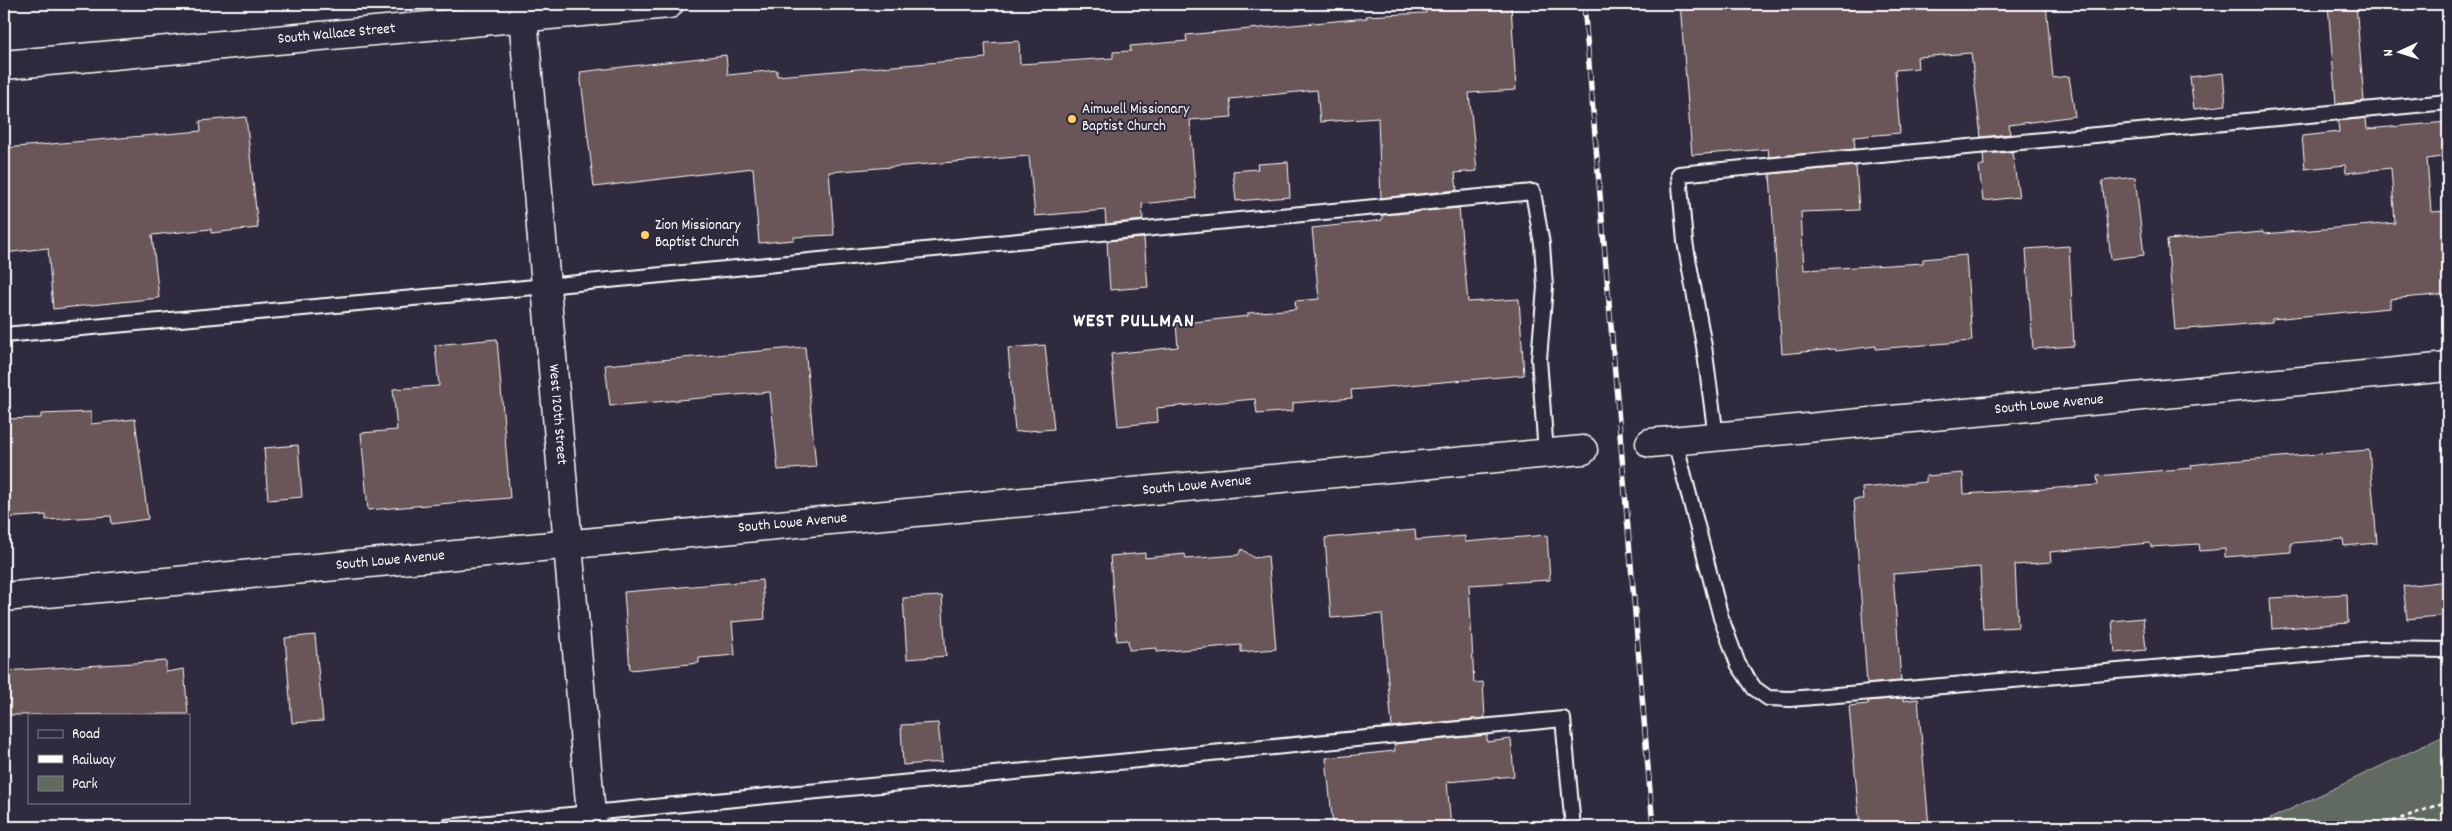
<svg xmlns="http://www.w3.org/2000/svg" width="2452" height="831" font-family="Dekko,sans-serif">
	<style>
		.green { fill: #606b60; stroke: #b0b5b0 }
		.building { fill: #6a5658; stroke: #fff }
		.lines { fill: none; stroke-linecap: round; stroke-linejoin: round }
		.service-casing { stroke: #fff; stroke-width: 18 }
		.minor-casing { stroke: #fff; stroke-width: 31 }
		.path { stroke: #fff; stroke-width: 3; stroke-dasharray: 4 4; stroke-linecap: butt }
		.service { stroke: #2f2a3d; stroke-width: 14 }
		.minor { stroke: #2f2a3d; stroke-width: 28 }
		.rail-casing { stroke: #fff; stroke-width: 5.5 }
		.rail { stroke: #2f2a3d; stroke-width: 4; stroke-dasharray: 11; stroke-linecap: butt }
		.poi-dot { fill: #ffd166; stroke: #2f2a3d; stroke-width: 2 }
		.labels { text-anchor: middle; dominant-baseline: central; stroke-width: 4; stroke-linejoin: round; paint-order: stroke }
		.street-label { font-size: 15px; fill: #fff; stroke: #2f2a3d }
		.poi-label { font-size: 15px; fill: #fff; stroke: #2f2a3d; text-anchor: start }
		.district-label { font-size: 20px; font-weight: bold; letter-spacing: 1px; fill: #fff; stroke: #2f2a3d }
	</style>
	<rect width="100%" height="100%" fill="#2f2a3d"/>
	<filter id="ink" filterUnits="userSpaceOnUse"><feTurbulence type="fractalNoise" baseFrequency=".02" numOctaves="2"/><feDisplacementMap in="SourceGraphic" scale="10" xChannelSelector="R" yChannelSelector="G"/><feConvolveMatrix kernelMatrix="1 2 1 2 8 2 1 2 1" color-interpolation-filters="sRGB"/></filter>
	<g filter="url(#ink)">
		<path class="green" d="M 2448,734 L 2448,827 L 2253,827 Z"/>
		<g class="building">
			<path d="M 1511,4 L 1516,90 L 1469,93 L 1477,171 L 1455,173 L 1457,190 L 1381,198 L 1378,118 L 1320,122 L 1317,90 L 1230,99 L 1232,117 L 1190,120 L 1196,198 L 1142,204 L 1143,220 L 1106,224 L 1105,210 L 1035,216 L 1029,156 L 829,172 L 834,235 L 794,237 L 794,240 L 759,243 L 753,168 L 594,187 L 580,72 L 726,55 L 728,75 L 777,70 L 777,76 L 986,58 L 985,43 L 1019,41 L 1020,64 L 1113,58 L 1113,52 L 1131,51 L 1130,46 L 1187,41 L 1186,35 L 1367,18 L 1366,16 L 1426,13 L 1426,10 L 1462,6 Z"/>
			<path d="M 1680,4 L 2046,4 L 2053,78 L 2069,76 L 2075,116 L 2009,125 L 2010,134 L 1981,137 L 1971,53 L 1917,57 L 1918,68 L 1895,70 L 1900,133 L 1854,137 L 1855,149 L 1769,157 L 1768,149 L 1692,155 Z"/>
			<path d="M 2328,4 L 2356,4 L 2364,101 L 2336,104 Z"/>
			<path d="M 2223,73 L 2226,105 L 2194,109 L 2190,77 Z"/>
			<path d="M 246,117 L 258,228 L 211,233 L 211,229 L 152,235 L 159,298 L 53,309 L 48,248 L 4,253 L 4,148 L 201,131 L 200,121 Z"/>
			<path d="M 2366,118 L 2367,129 L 2448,122 L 2448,156 L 2427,159 L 2431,212 L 2448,211 L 2448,294 L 2390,299 L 2390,308 L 2272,319 L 2272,322 L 2175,330 L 2167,240 L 2263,232 L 2264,234 L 2395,223 L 2391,168 L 2346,173 L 2345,165 L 2305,169 L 2302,136 L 2339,132 L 2338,121 Z"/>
			<path d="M 2012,152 L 2019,197 L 1983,201 L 1979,166 L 1984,166 L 1983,154 Z"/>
			<path d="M 1288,162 L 1290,197 L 1236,201 L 1233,171 L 1258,169 L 1257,164 Z"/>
			<path d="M 1856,166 L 1859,210 L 1801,212 L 1804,270 L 1923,263 L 1923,259 L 1966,255 L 1972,341 L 1876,349 L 1876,346 L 1836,351 L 1835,349 L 1782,354 L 1770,174 Z"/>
			<path d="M 2135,177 L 2144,255 L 2111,259 L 2102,181 Z"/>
			<path d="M 1459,208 L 1468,302 L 1519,299 L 1524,375 L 1351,390 L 1352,398 L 1293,403 L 1293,411 L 1257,414 L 1255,399 L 1157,408 L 1158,422 L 1118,426 L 1111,354 L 1178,347 L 1176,324 L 1248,316 L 1248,313 L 1296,309 L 1295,301 L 1319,299 L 1312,228 L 1368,222 L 1382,220 L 1382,215 Z"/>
			<path d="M 1144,238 L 1148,287 L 1110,290 L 1107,241 Z"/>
			<path d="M 2069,246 L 2074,346 L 2033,349 L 2026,249 Z"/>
			<path d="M 497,339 L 510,498 L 368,510 L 361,433 L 397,430 L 393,389 L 439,386 L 435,345 Z"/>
			<path d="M 1045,345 L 1054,429 L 1015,432 L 1008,348 Z"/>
			<path d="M 805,347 L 816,467 L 778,470 L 770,392 L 610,406 L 605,365 Z"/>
			<path d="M 91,412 L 91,424 L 135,419 L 148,519 L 112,524 L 111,516 L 46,520 L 46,515 L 4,518 L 4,419 L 41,418 L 41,414 Z"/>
			<path d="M 298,445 L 302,497 L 268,500 L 264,448 Z"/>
			<path d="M 2369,450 L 2377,543 L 2344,546 L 2343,539 L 2291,543 L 2291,552 L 2225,557 L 2225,549 L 2200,551 L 2199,544 L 2151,547 L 2150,543 L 2050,552 L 2051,562 L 2015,565 L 2018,627 L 1983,629 L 1980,567 L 1893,574 L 1901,681 L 1867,684 L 1854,499 L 1863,499 L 1862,488 L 1926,482 L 1926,476 L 1963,473 L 1964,494 L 2044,489 L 2098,485 L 2097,476 L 2192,468 L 2191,465 L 2217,462 Z"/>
			<path d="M 1415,530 L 1416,540 L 1465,536 L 1465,542 L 1547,535 L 1550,580 L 1469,585 L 1474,683 L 1483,682 L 1485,718 L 1392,727 L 1382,614 L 1331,618 L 1325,538 Z"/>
			<path d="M 1242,549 L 1254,558 L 1268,556 L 1276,649 L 1241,652 L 1241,645 L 1157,652 L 1157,648 L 1129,650 L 1128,640 L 1117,641 L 1110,556 L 1145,553 L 1145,558 L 1185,554 L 1186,559 L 1238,555 Z"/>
			<path d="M 762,580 L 765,619 L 732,622 L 735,655 L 699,658 L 699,663 L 630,670 L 624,592 Z"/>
			<path d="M 2448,581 L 2448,615 L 2407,619 L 2403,586 Z"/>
			<path d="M 2347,594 L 2348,623 L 2272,629 L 2270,598 Z"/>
			<path d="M 942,596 L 946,656 L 907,659 L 903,598 Z"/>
			<path d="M 2143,618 L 2146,650 L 2115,653 L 2112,621 Z"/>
			<path d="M 315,635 L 323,721 L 292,723 L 285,638 Z"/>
			<path d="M 166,661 L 166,672 L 184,669 L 188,714 L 4,715 L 4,671 Z"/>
			<path d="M 1903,698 L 1903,701 L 1918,699 L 1929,827 L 1860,827 L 1849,706 L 1868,704 L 1868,701 Z"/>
			<path d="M 938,723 L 942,762 L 903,765 L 901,725 Z"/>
			<path d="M 1487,735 L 1487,742 L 1511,739 L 1514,776 L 1447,782 L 1451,827 L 1333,827 L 1326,758 L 1395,751 L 1394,744 Z"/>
		</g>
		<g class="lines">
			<defs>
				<g id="service">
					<path d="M 4,335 L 546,286 L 1533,192 L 1542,244 L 1545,287 L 1539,359 L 1546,453"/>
					<path d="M 1716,437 L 1704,346 L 1685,242 L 1679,174 L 2448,102"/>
					<path d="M 1675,441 L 1721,618 L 1738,664 L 1754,688 L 1768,698 L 1790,699 L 2375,649 L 2448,650"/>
					<path d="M 446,827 L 1563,719 L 1573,827"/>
				</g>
				<g id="minor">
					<path id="s1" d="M 522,4 L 592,827"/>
					<path id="s2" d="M 4,65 L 669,4"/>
					<path id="s3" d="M 1650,443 L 2448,367"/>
					<path id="s4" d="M 4,597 L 1583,450"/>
				</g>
			</defs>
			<use href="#service" class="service-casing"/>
			<use href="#minor" class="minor-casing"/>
			<path class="path" d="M 2378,827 L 2448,801"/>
			<use href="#service" class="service"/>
			<use href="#minor" class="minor"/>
			<defs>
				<path id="rail" d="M 1584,4 L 1653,827"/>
			</defs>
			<use href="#rail" class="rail-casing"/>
			<use href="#rail" class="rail"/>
		</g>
	</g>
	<g class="poi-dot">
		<circle cx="1072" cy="119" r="5"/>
		<circle cx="645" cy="235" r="5"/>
	</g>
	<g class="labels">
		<g class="street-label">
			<text stroke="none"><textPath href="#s2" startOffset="334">South Wallace Street</textPath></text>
			<text stroke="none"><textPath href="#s3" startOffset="401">South Lowe Avenue</textPath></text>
			<text stroke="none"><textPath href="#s1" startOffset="412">West 120th Street</textPath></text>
			<text stroke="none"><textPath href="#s4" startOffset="1198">South Lowe Avenue</textPath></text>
			<text stroke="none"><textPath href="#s4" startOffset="792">South Lowe Avenue</textPath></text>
			<text stroke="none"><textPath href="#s4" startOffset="388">South Lowe Avenue</textPath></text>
		</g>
		<g class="poi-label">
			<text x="1082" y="110">Aimwell Missionary<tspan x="1082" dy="17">Baptist Church</tspan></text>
			<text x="655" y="226">Zion Missionary<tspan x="655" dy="17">Baptist Church</tspan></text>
		</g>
		<g class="district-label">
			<text x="1134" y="322">WEST PULLMAN</text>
		</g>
	</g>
	<rect width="2452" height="831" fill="none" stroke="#2f2a3d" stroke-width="20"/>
	<rect x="10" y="10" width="2432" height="811" fill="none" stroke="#fff" stroke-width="2" filter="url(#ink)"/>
	<rect x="28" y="714" width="162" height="90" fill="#2f2a3d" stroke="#827f8b"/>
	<rect x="38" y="730" width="25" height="8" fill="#2f2a3d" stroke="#827f8b"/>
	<text x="72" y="738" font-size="15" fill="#ffffff">Road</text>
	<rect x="38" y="755" width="25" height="8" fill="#ffffff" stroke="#827f8b"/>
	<text x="72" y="764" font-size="15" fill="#ffffff">Railway</text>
	<rect x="38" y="776" width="25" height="15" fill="#606b60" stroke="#827f8b"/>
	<text x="72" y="788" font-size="15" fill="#ffffff">Park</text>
	<g transform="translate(2400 52) rotate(266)" stroke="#2f2a3d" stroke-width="4" paint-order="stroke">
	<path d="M0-4L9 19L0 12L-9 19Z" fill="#ffffff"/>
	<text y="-8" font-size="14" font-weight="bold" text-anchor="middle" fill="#ffffff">N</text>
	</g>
</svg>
